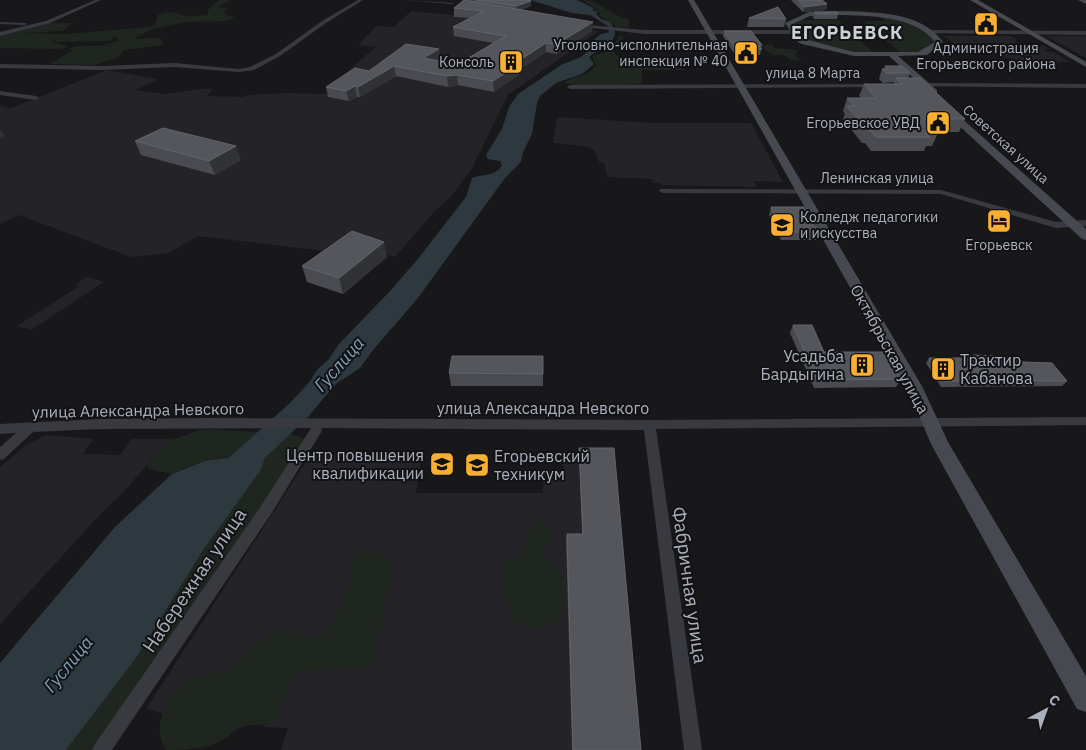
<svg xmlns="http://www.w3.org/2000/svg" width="1086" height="750" font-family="'IBM Plex Sans',sans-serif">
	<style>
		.built { fill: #242428 }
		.green { fill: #1e261f }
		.water { fill: #2d383f }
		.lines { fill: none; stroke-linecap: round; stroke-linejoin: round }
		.river { fill: #2d383f; fill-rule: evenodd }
		.street { fill: #393a40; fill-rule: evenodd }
		.secondary { fill: #474950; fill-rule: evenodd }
		.wall { fill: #494b50 }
		.shaded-wall { fill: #313236 }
		.building { fill: #54565c; stroke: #61646a }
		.labels { text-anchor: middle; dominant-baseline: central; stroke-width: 4; stroke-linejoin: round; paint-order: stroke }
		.far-poi-label { font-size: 14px; fill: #aab0bb; stroke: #131316; text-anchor: end }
		.far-street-label { font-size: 14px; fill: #aab0bb; stroke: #131316 }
		.street-label { font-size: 16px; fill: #aab0bb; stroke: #131316 }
		.poi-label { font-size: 16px; fill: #aab0bb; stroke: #131316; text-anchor: end }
		.far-district-label { font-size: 18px; font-weight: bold; letter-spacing: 1px; fill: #cbcfd6; stroke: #131316 }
		.water-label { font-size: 18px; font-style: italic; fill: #809fb7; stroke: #131316 }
		.near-street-label { font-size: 19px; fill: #aab0bb; stroke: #131316 }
	</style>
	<rect width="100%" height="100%" fill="#18181b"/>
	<g class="built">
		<path d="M 411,11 L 453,15 L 456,14 L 498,15 L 599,31 L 508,95 L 472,168 L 453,194 L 430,216 L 395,257 L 343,240 L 326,251 L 197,236 L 169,253 L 131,257 L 19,215 L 0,224 L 0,106 L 11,108 L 107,70 L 158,79 L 136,90 L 165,94 L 200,89 L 212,89 L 207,96 L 244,97 L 248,95 L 288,93 L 326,94 L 351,68 L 376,47 L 358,45 L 376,26 L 394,27 Z"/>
		<path d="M 944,36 L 1011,36 L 1017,39 L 1014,40 L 1024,46 L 1045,46 L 1049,49 L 1044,49 L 1047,52 L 1054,52 L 1070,62 L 1021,61 L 949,45 L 952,42 Z"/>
		<path d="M 1046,36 L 1086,36 L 1086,58 Z"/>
		<path d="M 557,117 L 651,123 L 751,123 L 783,182 L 754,181 L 756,187 L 662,185 L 661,183 L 653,183 L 652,179 L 607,177 L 604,163 L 599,162 L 594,150 L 584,146 L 553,143 Z"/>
		<path d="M 87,277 L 104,282 L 31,330 L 17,326 L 79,286 L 76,284 Z"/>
		<path d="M 46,435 L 93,439 L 83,454 L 120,455 L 131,439 L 169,439 L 121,495 L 104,510 L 0,624 L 0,467 L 26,445 Z"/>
		<path d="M 311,454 L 422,456 L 416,493 L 543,493 L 543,476 L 564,476 L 563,455 L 579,456 L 582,542 L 566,542 L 572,750 L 281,750 L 288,728 L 264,727 L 267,721 L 173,716 L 146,709 Z"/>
	</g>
	<g class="green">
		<path d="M 219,0 L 231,0 L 217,7 L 229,8 L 224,11 L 226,15 L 235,17 L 227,21 L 188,22 L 152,29 L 134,39 L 160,38 L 163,45 L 124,50 L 117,58 L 94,65 L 50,64 L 73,50 L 67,49 C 79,44 91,47 104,45 C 109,44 113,41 119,41 L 117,37 L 106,37 L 114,37 L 109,41 L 54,42 L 59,38 L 51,42 L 68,46 L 61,49 L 0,48 L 0,35 L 15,32 L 48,23 L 73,23 L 62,31 L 25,33 L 66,34 L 149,27 L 155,25 L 158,15 C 169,8 180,16 191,16 C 197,16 202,15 208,15 L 208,10 Z"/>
		<path d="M 583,0 C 601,0 611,17 628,18 L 630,27 L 618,27 L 600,16 L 599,12 L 594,10 L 595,8 Z"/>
		<path d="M 881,17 L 915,24 L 936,41 L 918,52 L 901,53 L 863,21 L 885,21 Z"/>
		<path d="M 802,20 L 838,20 L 874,53 L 857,53 L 806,40 L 794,24 Z"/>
		<path d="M 619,35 L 624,37 L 614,50 L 616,55 L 654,63 L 657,67 L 683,68 L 682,70 L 642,70 L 642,84 L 582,86 L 564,83 C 574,75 588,77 596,65 L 592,56 L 606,52 L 618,39 Z"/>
		<path d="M 771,44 L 775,48 L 796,50 L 798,52 L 794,54 L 801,61 L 790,60 L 784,55 L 773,55 L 765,50 L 762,45 Z"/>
		<path d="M 208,429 L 290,434 L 302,437 L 304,442 L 277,486 L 95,750 L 66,750 L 136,658 L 189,572 L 229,513 L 247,449 L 233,457 L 220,458 L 187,467 L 172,474 L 149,469 L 147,465 L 169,439 C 182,439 194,430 208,429 Z"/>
		<path d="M 537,521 L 542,521 L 547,523 L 550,536 L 543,555 L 545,561 L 559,570 L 562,581 L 561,617 L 556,623 L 545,628 L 529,627 L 519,624 L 509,615 L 508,602 L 503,591 L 502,573 L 506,561 L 521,555 L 533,525 Z"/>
		<path d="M 367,549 C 376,551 385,554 390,563 C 394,570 375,655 372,669 L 306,670 L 293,675 C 284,690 285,710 276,724 C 265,725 252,724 241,727 C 235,728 231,735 226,738 C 208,749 186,750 166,750 C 149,724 170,691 195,678 C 205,672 218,674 229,670 C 233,668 237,663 240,660 C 251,649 264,634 280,631 C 292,628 308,639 322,634 C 338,629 337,608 343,596 C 345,592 350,587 351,583 C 354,567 344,557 367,549 Z"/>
	</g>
	<g class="water">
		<path d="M 530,0 L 577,0 L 593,8 L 593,11 L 598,12 L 596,14 L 601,19 L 610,22 C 624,41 603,47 589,57 L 594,64 L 582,74 L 556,83 L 540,96 L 537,103 L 532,134 L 523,152 L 521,162 L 505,178 L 418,298 L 373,350 L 360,368 L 324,392 L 308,396 L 311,380 L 316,371 L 329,359 L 339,344 L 391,290 L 417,260 L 466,197 L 472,178 C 483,174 497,176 502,165 L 500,161 L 488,159 L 486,155 L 502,129 L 509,107 L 518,94 L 561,65 L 581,57 L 587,52 L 589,45 L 599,35 L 609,32 L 608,26 L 590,15 L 572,13 Z"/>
		<path d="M 257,448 L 264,452 L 264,461 L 260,471 L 204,549 L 136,658 L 66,750 L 0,750 L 0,663 L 115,527 L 172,474 L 205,461 L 233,457 L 247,449 Z"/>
	</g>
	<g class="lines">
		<path class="river" d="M 335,361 L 344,364 L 347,370 L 308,417 L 242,480 L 232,484 L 222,480 L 218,472 L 222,464 L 290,403 L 326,364 Z"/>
		<g class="street">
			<path d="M 95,0 L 101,0 L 50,23 L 0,36 L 0,32 L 46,21 Z"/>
			<path d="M 358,0 L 363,0 L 326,23 L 280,56 L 254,70 L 239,72 L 174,67 L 103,70 L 0,68 L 0,64 L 103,66 L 174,63 L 239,69 L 250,67 L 276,54 L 322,21 Z"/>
			<path d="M 404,0 L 454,3 L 452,4 Z"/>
			<path d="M 0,22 L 25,23 L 27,24 L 25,25 L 0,24 Z"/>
			<path d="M 577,24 L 645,30 L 795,30 L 798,32 L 795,34 L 645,34 L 575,26 Z"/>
			<path d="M 929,30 L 1086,31 L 1086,35 L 927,33 Z"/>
			<path d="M 917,83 L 1086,84 L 1086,88 L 915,86 L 915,84 Z"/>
			<path d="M 878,84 L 880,85 L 880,87 L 570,89 L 567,87 L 570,85 Z"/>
			<path d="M 0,91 L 36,96 L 39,98 L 36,100 L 0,95 Z"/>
			<path d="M 660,189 L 941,190 L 1056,222 L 1086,220 L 1086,226 L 1056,228 L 941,194 L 663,193 L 659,191 Z"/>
			<path d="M 1086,417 L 1086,425 L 656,429 L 702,750 L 684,750 L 644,430 L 321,428 L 322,431 L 320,434 L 271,514 L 112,750 L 92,750 L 95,744 L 261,506 L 311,428 L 99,429 L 33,432 L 4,459 L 0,460 L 0,447 L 16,433 L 0,434 L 0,424 L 99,419 L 209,418 L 649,420 Z"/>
		</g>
		<g class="secondary">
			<path d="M 688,0 L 694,0 L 923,388 L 948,442 L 1086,676 L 1086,712 L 1077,709 L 931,444 L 909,392 Z"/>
			<path d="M 970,0 L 978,0 L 1086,62 L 1086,67 Z"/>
			<path d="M 1078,0 L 1086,0 L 1086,4 Z"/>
			<path d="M 838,11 C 873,12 921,11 943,42 L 927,55 L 898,56 L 937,90 L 937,94 L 931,94 L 889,56 L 854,56 L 802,44 L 798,42 L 785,23 L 809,12 ZM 838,15 C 868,16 915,15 935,42 L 918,52 L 854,52 L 808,40 L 804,38 L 793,24 L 810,16 Z"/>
			<path d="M 947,107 L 950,108 L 1086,229 L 1086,240 L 1082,239 L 944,112 L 942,110 Z"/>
		</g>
	</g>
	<g class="wall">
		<path d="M 470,0 L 531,1 L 531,6 L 521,10 L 592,31 L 557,54 L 546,52 L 519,70 L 519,75 L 494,92 L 458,85 L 448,87 L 396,76 L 360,97 L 357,97 L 349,101 L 328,97 L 326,87 L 369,71 L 439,49 L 440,59 L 437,60 L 458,64 L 493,43 L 454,36 L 453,27 L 469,18 L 454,17 L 454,8 L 470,1 Z"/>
		<path d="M 791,0 L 822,0 L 827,4 L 826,10 L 803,12 Z"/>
		<path d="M 814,12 L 838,14 L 837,19 L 815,19 L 813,18 Z"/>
		<path d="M 749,18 L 786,19 L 784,27 L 747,27 Z"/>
		<path d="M 724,31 L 762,45 L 760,55 L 735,55 L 723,36 Z"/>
		<path d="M 885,66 L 910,73 L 908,78 L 965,119 L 959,132 L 937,132 L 938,133 L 932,146 L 926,146 L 924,151 L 871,151 L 865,143 L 862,143 L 843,119 L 845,114 L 843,111 L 847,98 L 861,98 L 859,96 L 864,84 L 894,84 L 894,82 L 883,83 L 879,79 L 882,69 L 884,69 Z"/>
		<path d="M 135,141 L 241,160 L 215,175 L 141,155 Z"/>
		<path d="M 771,207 L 818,232 L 816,240 L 781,240 L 769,215 Z"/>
		<path d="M 387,257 L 343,294 L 307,282 L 302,266 Z"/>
		<path d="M 793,325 L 824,352 L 901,379 L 896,387 L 814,388 L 790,333 Z"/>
		<path d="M 973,355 L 1023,362 L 1067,381 L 1062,386 L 941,387 L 926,363 L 929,358 L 971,358 Z"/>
		<path d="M 543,356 L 543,386 L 451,386 L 449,373 Z"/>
		<path d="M 579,448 L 641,750 L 572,750 L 566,542 L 567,534 L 582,534 L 579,456 Z"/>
	</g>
	<g class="shaded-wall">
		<path d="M 531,1 L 531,6 L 516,11 L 516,6 Z"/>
		<path d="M 827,4 L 826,10 L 803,12 L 804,7 Z"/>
		<path d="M 593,22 L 592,31 L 557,54 L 557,44 Z"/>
		<path d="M 546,43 L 546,52 L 519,70 L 519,75 L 494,92 L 493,81 L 514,64 Z"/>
		<path d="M 439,49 L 440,59 L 424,68 L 423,58 Z"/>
		<path d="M 394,66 L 396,76 L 360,97 L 358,87 Z"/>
		<path d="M 457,75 L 458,85 L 448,87 L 447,76 Z"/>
		<path d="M 355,86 L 357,97 L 349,101 L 346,91 Z"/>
		<path d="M 0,129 L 4,136 L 0,138 Z"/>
		<path d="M 236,146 L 241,160 L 215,175 L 209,161 Z"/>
		<path d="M 384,242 L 387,257 L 343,294 L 339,278 Z"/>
	</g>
	<g class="building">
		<path d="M 464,0 L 593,22 L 557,44 L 546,43 L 514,64 L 519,64 L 493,81 L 457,75 L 447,76 L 394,66 L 358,87 L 355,86 L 346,91 L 326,87 L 355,68 L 369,71 L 406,44 L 439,49 L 423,58 L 458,64 L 506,36 L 453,27 L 484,11 L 454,8 Z"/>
		<path d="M 476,0 L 527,0 L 531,1 L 516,6 Z"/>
		<path d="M 798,0 L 822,0 L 827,4 L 804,7 Z"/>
		<path d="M 778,7 L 786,19 L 749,18 Z"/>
		<path d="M 814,12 L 836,12 L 838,14 L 816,14 Z"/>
		<path d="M 724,31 L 751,31 L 762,45 L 758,45 L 762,49 L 736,49 Z"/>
		<path d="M 885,66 L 902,66 L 910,73 L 886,73 L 882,69 L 888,69 Z"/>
		<path d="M 896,78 L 920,78 L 965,119 L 924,118 L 938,133 L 925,133 L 930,137 L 876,137 L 870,130 L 867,130 L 847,106 L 854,106 L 847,98 L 876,98 L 864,84 L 902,84 Z"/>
		<path d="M 163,128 L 236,146 L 209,161 L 135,141 Z"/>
		<path d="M 771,207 L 804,207 L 818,232 L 783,232 Z"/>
		<path d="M 352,231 L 384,242 L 339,278 L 302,266 Z"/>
		<path d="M 793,325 L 812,325 L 824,352 L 886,352 L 901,379 L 817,380 Z"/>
		<path d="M 973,355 L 1019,357 L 1023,362 L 1052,363 L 1067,381 L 944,381 L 929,358 L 974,358 Z"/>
		<path d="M 452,356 L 543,356 L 543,374 L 449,373 Z"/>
		<path d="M 579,448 L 614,448 L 641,750 L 573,750 L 567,534 L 583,534 Z"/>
	</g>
	<defs>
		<symbol id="civic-square" viewBox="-11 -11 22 22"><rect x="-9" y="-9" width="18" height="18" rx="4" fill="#f9b032" stroke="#131316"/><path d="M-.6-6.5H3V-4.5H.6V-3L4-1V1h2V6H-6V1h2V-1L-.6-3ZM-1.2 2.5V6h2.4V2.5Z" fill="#111"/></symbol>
		<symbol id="building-square" viewBox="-11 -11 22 22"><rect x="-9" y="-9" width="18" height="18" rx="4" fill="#f9b032" stroke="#131316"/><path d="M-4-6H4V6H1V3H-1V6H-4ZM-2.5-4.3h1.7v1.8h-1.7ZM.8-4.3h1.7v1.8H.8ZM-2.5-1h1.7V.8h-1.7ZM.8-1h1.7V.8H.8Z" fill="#111"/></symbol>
		<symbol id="hotel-square" viewBox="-11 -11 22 22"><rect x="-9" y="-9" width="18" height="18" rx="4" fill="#f9b032" stroke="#131316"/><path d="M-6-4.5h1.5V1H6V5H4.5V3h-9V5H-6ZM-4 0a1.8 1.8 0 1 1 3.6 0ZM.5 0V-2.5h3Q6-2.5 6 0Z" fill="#111"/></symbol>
		<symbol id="university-square" viewBox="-11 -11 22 22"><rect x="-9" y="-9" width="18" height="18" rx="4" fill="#f9b032" stroke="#131316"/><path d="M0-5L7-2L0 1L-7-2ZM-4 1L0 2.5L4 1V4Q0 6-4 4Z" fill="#111"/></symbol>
	</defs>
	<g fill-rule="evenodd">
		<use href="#civic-square" x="972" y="10" width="28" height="28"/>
		<use href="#civic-square" x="732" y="39" width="28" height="28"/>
		<use href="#building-square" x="497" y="48" width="28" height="28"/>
		<use href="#civic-square" x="924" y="109" width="28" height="28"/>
		<use href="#hotel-square" x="985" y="207" width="28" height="28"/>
		<use href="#university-square" x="768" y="211" width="28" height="28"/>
		<use href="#building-square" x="848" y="351" width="28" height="28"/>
		<use href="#building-square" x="929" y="355" width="28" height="28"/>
		<use href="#university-square" x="428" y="450" width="28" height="28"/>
		<use href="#university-square" x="463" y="451" width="28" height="28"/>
	</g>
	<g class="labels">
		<g class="far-poi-label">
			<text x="728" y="45">Уголовно-исполнительная<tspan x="728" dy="16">инспекция № 40</tspan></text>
			<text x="986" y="48" text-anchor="middle">Администрация<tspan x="986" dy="16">Егорьевского района</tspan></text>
			<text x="494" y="62">Консоль</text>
			<text x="920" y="123">Егорьевское УВД</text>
			<text x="800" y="217" text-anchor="start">Колледж педагогики<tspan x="800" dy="16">и искусства</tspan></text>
			<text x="999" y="245" text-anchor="middle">Егорьевск</text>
		</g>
		<g class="far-street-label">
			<text x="813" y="73">улица 8 Марта</text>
			<text transform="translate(1006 144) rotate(42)">Советская улица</text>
			<text x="877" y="178">Ленинская улица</text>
		</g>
		<g class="street-label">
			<text transform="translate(890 349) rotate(61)">Октябрьская улица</text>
			<text x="543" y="408">улица Александра Невского</text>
			<text transform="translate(138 410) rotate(-1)">улица Александра Невского</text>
		</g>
		<g class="poi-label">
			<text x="844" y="356">Усадьба<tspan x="844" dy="18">Бардыгина</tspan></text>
			<text x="960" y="360" text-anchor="start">Трактир<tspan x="960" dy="18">Кабанова</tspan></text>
			<text x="424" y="455">Центр повышения<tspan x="424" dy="18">квалификации</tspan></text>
			<text x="494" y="456" text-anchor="start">Егорьевский<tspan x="494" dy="18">техникум</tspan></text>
		</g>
		<g class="far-district-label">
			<text x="847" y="32">ЕГОРЬЕВСК</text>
		</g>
		<g class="water-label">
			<text transform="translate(339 364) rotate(-49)">Гуслица</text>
			<text transform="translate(68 664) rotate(-51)">Гуслица</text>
		</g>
		<g class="near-street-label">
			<text transform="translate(194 580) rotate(-56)">Набережная улица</text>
			<text transform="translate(690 585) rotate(82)">Фабричная улица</text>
		</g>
	</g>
	<g transform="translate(1046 710) rotate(41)" stroke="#131316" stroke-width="4" paint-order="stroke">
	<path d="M0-4L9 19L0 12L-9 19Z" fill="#aab0bb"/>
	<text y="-8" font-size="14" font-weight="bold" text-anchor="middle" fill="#aab0bb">С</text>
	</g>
</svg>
